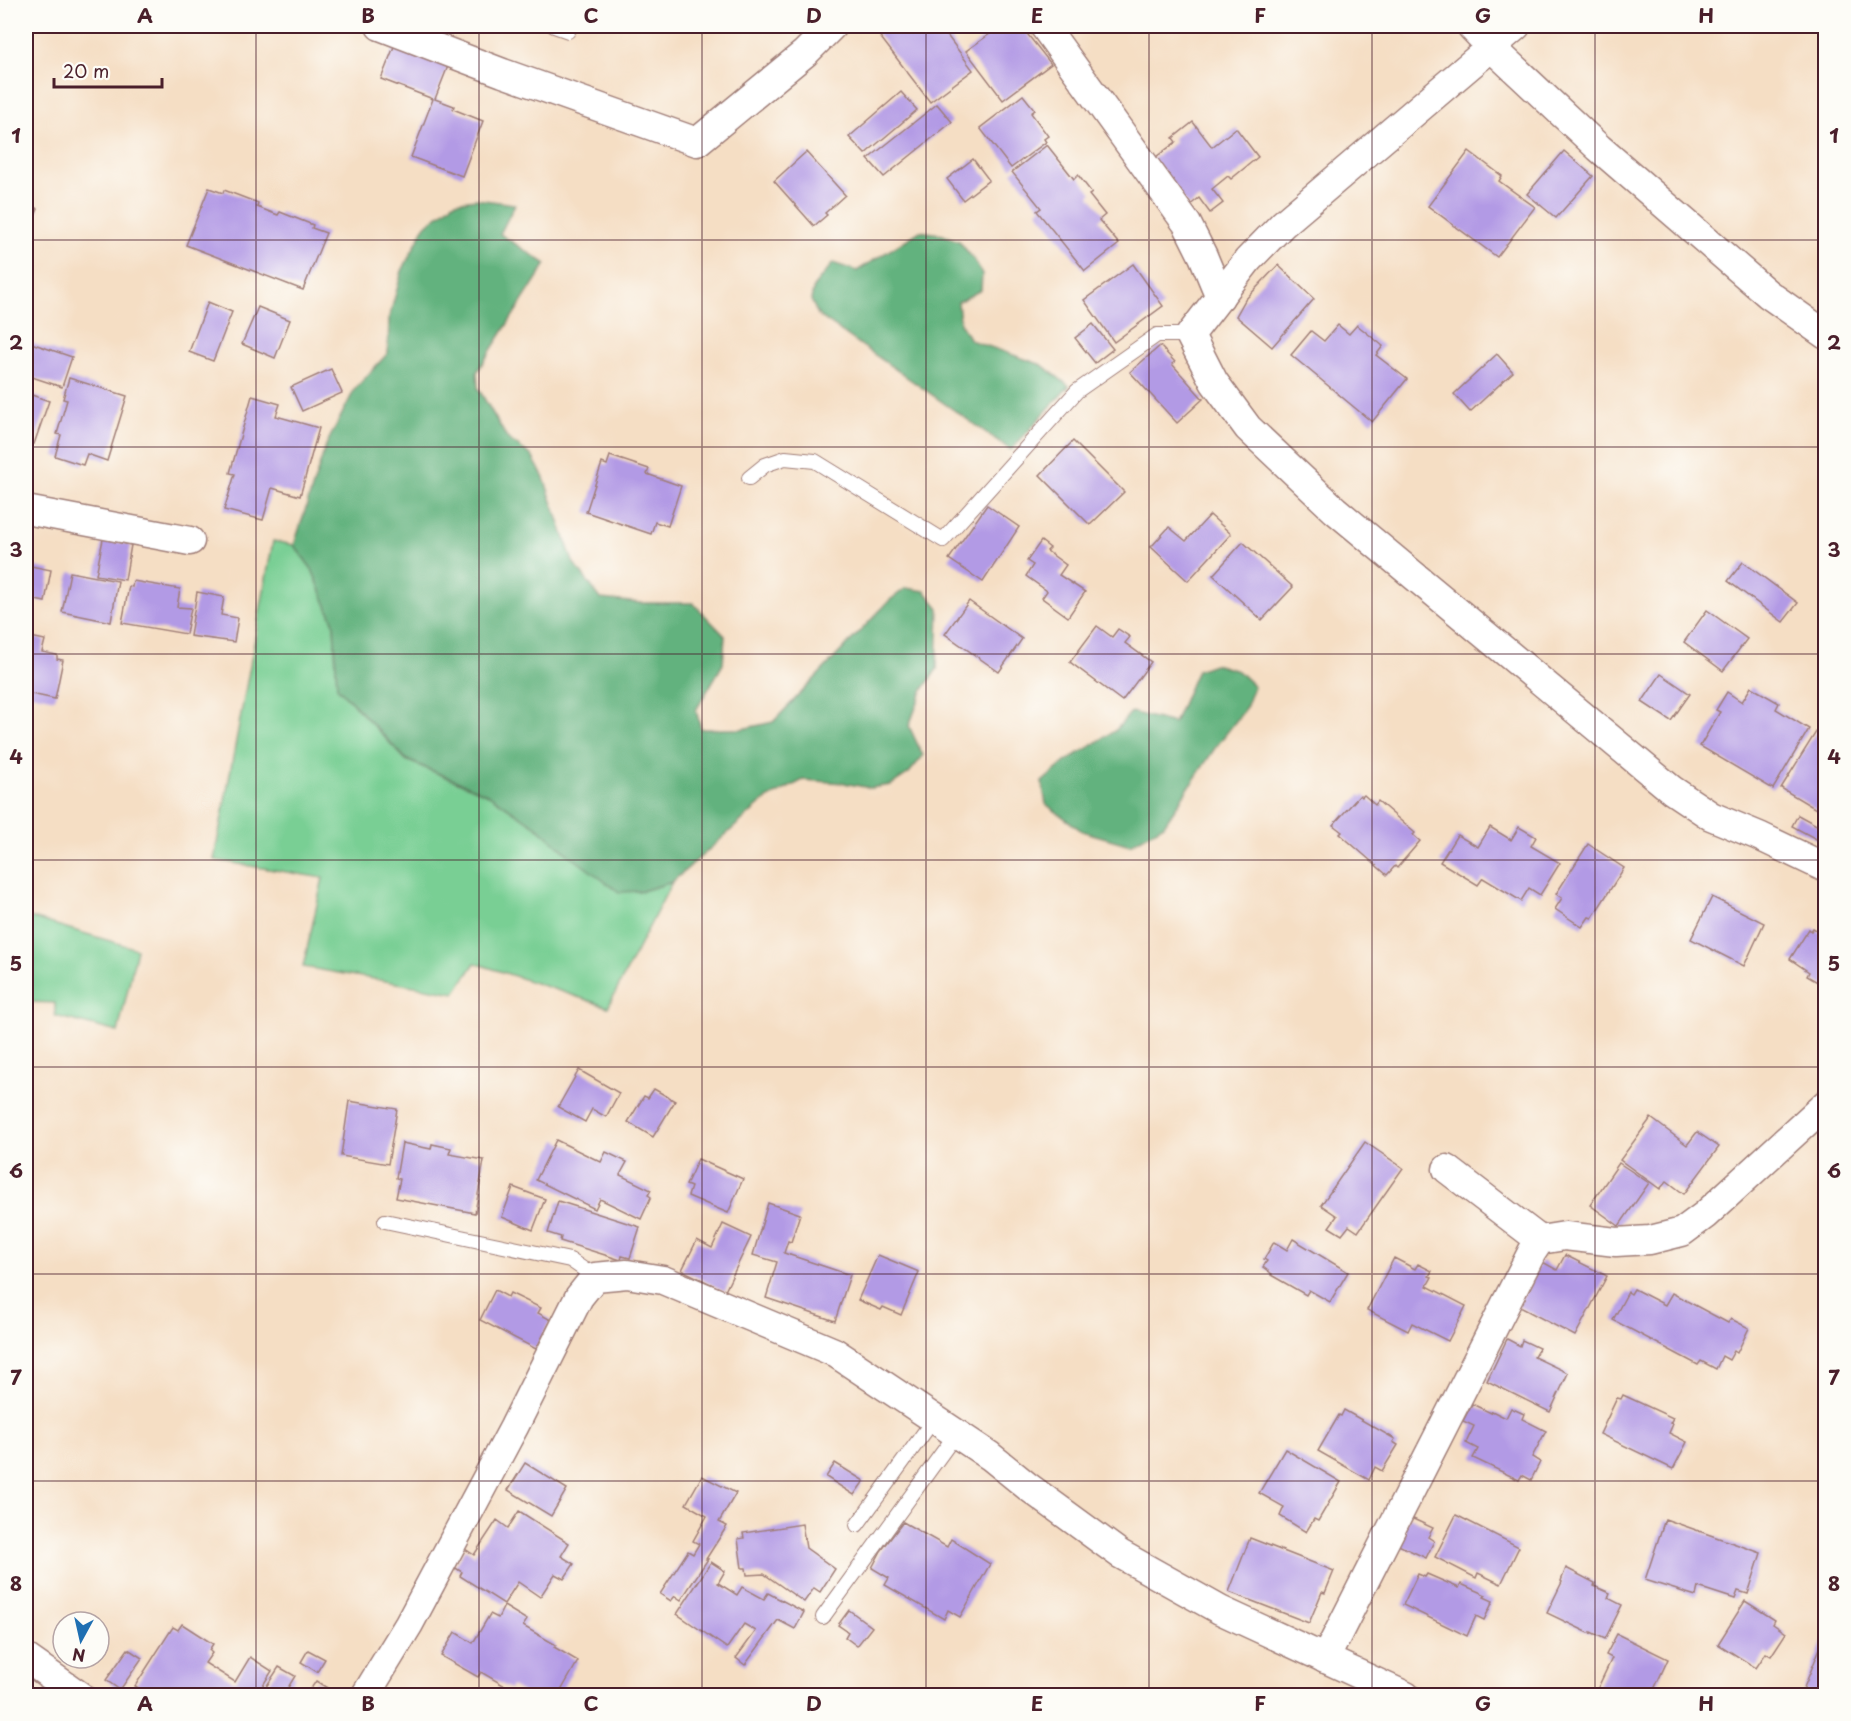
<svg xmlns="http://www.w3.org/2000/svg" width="1851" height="1721" font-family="'Playpen Sans',sans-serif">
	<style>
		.green { fill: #79cf94; stroke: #627760; stroke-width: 1.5 }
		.forest { fill: #62b27e; stroke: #566854; stroke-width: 1.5 }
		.building { fill: #b29ae5 }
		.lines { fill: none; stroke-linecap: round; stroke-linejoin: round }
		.lane-casing { stroke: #a07e78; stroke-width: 16 }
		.street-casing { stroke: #a07e78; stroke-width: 31 }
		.lane { stroke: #fff; stroke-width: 14 }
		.street { stroke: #fff; stroke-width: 28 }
		.grid { fill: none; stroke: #4a1f2b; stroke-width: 1.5; stroke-opacity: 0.55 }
		.neatline { fill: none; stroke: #4a1f2b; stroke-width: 2 }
		.grid-label { font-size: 20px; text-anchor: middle; font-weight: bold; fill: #4a1f2b }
	</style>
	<rect width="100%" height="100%" fill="#fdfcf7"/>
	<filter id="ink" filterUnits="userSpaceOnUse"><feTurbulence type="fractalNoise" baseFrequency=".0167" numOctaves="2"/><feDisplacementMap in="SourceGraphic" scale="12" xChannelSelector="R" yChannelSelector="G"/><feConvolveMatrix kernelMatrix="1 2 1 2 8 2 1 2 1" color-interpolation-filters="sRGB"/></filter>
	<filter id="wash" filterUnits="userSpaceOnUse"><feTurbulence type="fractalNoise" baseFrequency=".008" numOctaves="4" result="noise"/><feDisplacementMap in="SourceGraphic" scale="24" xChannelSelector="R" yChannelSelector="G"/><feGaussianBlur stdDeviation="1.35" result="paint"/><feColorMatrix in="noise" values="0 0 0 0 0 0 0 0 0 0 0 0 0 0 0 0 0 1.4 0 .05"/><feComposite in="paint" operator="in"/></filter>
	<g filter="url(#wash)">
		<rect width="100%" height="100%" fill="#f5dec4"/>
		<g class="green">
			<path d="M 273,541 L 294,545 L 312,569 L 334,623 L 337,687 L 406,760 L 489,795 L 541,830 L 569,855 L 642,891 L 672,882 L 608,1007 L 475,963 L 455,993 L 303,967 L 323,878 L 214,860 Z"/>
			<path d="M 26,916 L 137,949 L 118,1032 L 55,1016 L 55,1003 L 26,1002 Z"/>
		</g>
		<g class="forest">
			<path d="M 476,199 L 515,204 L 500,234 L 546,264 L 477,372 L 478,388 L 507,438 L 532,456 L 544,478 L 573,562 L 601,599 L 641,603 L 693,603 L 725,636 L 723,664 L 696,710 L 701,729 L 742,729 L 773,722 L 890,600 L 906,588 L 925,591 L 939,608 L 937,669 L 922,691 L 909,726 L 923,756 L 909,773 L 891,785 L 870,788 L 844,783 L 803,780 L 765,800 L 672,882 L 642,891 L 619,892 L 569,855 L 541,830 L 489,795 L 407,760 L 337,687 L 334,623 L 312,569 L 294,545 L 326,445 L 355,389 L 388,353 L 389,318 L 402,271 L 425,226 L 455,202 Z"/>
			<path d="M 920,231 L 940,234 L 959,241 L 974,260 L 982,274 L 981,290 L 958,302 L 960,323 L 970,340 L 1042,365 L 1069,386 L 1011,450 L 818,315 L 811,300 L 814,286 L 833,263 L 857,271 Z"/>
			<path d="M 1214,664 L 1238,671 L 1254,686 L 1246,708 L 1215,748 L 1164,825 L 1130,845 L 1082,831 L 1046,804 L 1042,782 L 1065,762 L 1116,730 L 1131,712 L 1174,723 L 1197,670 Z"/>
		</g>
		<g id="blocks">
			<g class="building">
				<path d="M 872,26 L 940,26 L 973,70 L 930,102 Z"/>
				<path d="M 1001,26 L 1021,26 L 1051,64 L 1003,100 L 966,51 Z"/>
				<path d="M 395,44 L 448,66 L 435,99 L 454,106 L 453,109 L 483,121 L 462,176 L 411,157 L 433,99 L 381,79 Z"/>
				<path d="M 901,92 L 917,110 L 865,154 L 849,137 Z"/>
				<path d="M 1023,95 L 1035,110 L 1031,113 L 1048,136 L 1044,139 L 1046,142 L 1011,168 L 980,128 Z"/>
				<path d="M 937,104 L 952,122 L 884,177 L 868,159 Z"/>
				<path d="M 1193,122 L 1212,147 L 1236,128 L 1258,157 L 1231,179 L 1228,176 L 1212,189 L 1223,203 L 1210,213 L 1199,198 L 1189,206 L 1152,160 L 1176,142 L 1173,138 Z"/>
				<path d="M 1047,145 L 1074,179 L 1078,175 L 1092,193 L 1089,195 L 1105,215 L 1099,220 L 1119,244 L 1085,271 L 1037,211 L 1041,208 L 1012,172 Z"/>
				<path d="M 1469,151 L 1502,176 L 1499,181 L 1535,207 L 1497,257 L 1428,206 Z"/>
				<path d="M 1564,151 L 1593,176 L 1556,218 L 1527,194 Z"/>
				<path d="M 806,152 L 845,195 L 825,213 L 827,215 L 814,226 L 774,181 Z"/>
				<path d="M 973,159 L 989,180 L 963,200 L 947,179 Z"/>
				<path d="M 209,188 L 223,193 L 224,190 L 258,203 L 257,207 L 278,215 L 280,212 L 313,225 L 312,228 L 326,233 L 303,290 L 186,245 Z"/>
				<path d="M 26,203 L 38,209 L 26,236 Z"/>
				<path d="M 1133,264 L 1163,306 L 1114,342 L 1084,300 Z"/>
				<path d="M 1278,265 L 1314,299 L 1272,347 L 1236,316 L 1245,300 Z"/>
				<path d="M 208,302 L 232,312 L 213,361 L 189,352 Z"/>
				<path d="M 258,307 L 290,320 L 275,358 L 242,344 Z"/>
				<path d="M 1093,324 L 1113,349 L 1095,363 L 1075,338 Z"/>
				<path d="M 1338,325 L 1349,334 L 1357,325 L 1383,346 L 1376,355 L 1407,379 L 1372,422 L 1291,355 L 1311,331 L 1324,341 Z"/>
				<path d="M 31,343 L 72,357 L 62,387 L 26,375 L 26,360 Z"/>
				<path d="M 1160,346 L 1175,362 L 1172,364 L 1203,399 L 1177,423 L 1130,372 Z"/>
				<path d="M 1497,354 L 1513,372 L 1470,412 L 1454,394 Z"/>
				<path d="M 331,369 L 342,393 L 302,411 L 291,387 Z"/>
				<path d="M 69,378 L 127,396 L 107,461 L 87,454 L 83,465 L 55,456 L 61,435 L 57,434 L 67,400 L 63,399 Z"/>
				<path d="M 26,393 L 49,401 L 34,444 L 26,441 Z"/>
				<path d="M 252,396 L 280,404 L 276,416 L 319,428 L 300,496 L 272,488 L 263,520 L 224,510 L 235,474 L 230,473 Z"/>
				<path d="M 1073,441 L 1124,492 L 1090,525 L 1040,475 Z"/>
				<path d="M 610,456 L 649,469 L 647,474 L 681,486 L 668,526 L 655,522 L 651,534 L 586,512 L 602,463 L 607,465 Z"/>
				<path d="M 987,505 L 1019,527 L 983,582 L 949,559 Z"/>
				<path d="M 1210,515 L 1231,534 L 1188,581 L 1151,547 L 1169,527 L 1186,541 Z"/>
				<path d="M 103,539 L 131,545 L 125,580 L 96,575 Z"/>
				<path d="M 1041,541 L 1050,548 L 1047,551 L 1066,565 L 1059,575 L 1085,592 L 1068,617 L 1042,598 L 1047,591 L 1026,576 L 1033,565 L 1027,561 Z"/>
				<path d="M 1243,542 L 1293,587 L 1262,620 L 1213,575 Z"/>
				<path d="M 1743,562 L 1798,603 L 1783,622 L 1728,581 Z"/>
				<path d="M 26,565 L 51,570 L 45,602 L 26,598 Z"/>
				<path d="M 70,572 L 118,581 L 111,622 L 62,612 Z"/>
				<path d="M 133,581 L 180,589 L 177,607 L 191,608 L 186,634 L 122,623 L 129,586 L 132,587 Z"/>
				<path d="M 197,592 L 224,597 L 221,615 L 238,618 L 234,642 L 190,636 Z"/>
				<path d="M 969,601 L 1022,639 L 999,672 L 945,634 Z"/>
				<path d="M 1707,610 L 1747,639 L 1723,671 L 1684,642 Z"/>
				<path d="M 1097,626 L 1112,637 L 1118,629 L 1130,637 L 1125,643 L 1151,662 L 1122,701 L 1070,662 Z"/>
				<path d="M 26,636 L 45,640 L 42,652 L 57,655 L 57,659 L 63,660 L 55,699 L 26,693 Z"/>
				<path d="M 1661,674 L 1690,694 L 1671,721 L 1642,702 Z"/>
				<path d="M 1751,687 L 1779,703 L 1776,709 L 1809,729 L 1773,789 L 1700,746 L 1720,712 L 1716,710 L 1727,692 L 1742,702 Z"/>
				<path d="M 1826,716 L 1826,805 L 1821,812 L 1781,788 Z"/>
				<path d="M 1360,795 L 1362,797 L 1364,795 L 1375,805 L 1378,801 L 1415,833 L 1413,835 L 1420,841 L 1397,868 L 1395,866 L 1387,875 L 1340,834 L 1342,832 L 1333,825 Z"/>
				<path d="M 1798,815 L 1824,829 L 1818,840 L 1792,826 Z"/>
				<path d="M 1490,827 L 1511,840 L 1519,827 L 1536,837 L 1531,846 L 1560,863 L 1540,895 L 1529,888 L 1521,901 L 1483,878 L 1478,885 L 1440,862 L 1457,835 L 1478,847 Z"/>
				<path d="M 1588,844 L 1624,868 L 1592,918 L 1589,917 L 1582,927 L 1555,909 L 1562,898 L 1556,894 Z"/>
				<path d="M 1712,897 L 1764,923 L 1744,966 L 1691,939 Z"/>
				<path d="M 1813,928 L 1826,936 L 1826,987 L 1807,976 L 1809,972 L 1790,959 L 1809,929 L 1811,931 Z"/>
				<path d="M 579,1070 L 619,1093 L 606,1117 L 592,1109 L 585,1122 L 558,1107 Z"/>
				<path d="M 654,1089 L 675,1101 L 653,1137 L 628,1122 L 644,1096 L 648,1098 Z"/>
				<path d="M 349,1101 L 397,1109 L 388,1164 L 341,1156 Z"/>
				<path d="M 1651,1118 L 1687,1145 L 1697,1132 L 1719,1147 L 1684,1194 L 1667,1181 L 1660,1189 L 1620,1160 Z"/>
				<path d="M 556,1140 L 601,1162 L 606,1152 L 627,1162 L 620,1175 L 651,1190 L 648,1195 L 651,1197 L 641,1219 L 600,1199 L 595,1209 L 536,1180 Z"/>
				<path d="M 1365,1142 L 1403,1168 L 1358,1232 L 1349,1226 L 1342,1235 L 1329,1227 L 1337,1216 L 1321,1205 Z"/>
				<path d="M 402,1143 L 431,1149 L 432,1144 L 451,1148 L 449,1154 L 484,1160 L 475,1213 L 396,1198 L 400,1179 L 396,1178 Z"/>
				<path d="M 698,1159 L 743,1179 L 728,1213 L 688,1196 L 691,1187 L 686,1185 Z"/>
				<path d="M 1619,1163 L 1649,1183 L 1619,1226 L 1590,1205 Z"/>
				<path d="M 513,1187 L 545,1199 L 533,1230 L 502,1217 Z"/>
				<path d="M 558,1201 L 640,1227 L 630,1258 L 622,1256 L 621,1260 L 560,1241 L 561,1237 L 548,1233 Z"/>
				<path d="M 768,1203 L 800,1214 L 791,1242 L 788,1241 L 784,1253 L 850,1275 L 835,1321 L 766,1298 L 777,1262 L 753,1255 Z"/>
				<path d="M 723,1224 L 751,1237 L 725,1291 L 682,1270 L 697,1240 L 712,1248 Z"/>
				<path d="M 1293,1239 L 1348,1272 L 1330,1302 L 1309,1290 L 1306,1295 L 1271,1275 L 1272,1274 L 1263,1267 L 1267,1261 L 1264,1259 L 1274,1242 L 1287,1250 Z"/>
				<path d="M 878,1255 L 919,1272 L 901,1315 L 883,1307 L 881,1310 L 858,1300 Z"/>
				<path d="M 1565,1255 L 1607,1276 L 1575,1336 L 1518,1306 L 1541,1261 L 1557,1270 Z"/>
				<path d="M 1394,1258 L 1415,1269 L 1418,1264 L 1432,1271 L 1429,1276 L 1432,1277 L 1427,1286 L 1466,1306 L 1448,1341 L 1412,1323 L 1408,1331 L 1367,1310 Z"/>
				<path d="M 1634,1289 L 1665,1305 L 1672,1293 L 1728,1323 L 1731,1319 L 1749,1328 L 1737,1353 L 1734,1351 L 1729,1360 L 1722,1356 L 1716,1369 L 1701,1361 L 1698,1365 L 1613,1320 L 1628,1292 L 1631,1294 Z"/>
				<path d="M 495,1290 L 508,1297 L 510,1293 L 541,1308 L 538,1313 L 551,1320 L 536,1349 L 480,1320 Z"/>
				<path d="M 1507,1339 L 1520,1346 L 1522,1340 L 1539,1348 L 1534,1357 L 1568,1373 L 1550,1412 L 1487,1381 Z"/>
				<path d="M 1623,1395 L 1673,1418 L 1670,1423 L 1673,1424 L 1669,1433 L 1687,1442 L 1673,1469 L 1600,1434 L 1617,1398 L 1621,1399 Z"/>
				<path d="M 1472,1404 L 1491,1413 L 1492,1411 L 1506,1418 L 1511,1408 L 1524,1414 L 1522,1419 L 1546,1431 L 1532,1457 L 1540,1462 L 1531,1480 L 1522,1475 L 1519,1480 L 1473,1458 L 1478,1449 L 1466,1443 L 1474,1426 L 1463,1421 Z"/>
				<path d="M 1344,1410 L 1395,1439 L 1393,1442 L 1398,1445 L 1382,1471 L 1375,1467 L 1369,1480 L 1318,1451 L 1339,1415 L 1341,1416 Z"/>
				<path d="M 1285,1449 L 1341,1482 L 1318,1521 L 1314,1519 L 1306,1532 L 1280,1516 L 1284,1507 L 1259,1493 Z"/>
				<path d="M 525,1463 L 567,1489 L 551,1516 L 508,1490 Z"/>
				<path d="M 835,1463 L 864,1481 L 854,1495 L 826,1477 Z"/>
				<path d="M 702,1476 L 736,1493 L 719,1522 L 727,1526 L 706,1559 L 708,1559 L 681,1600 L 675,1596 L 671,1601 L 660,1594 L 688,1551 L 693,1554 L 699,1544 L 693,1541 L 707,1516 L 686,1504 Z"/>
				<path d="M 519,1511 L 569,1543 L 561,1556 L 574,1564 L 564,1579 L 555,1574 L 540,1597 L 518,1582 L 504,1604 L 460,1576 L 462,1572 L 454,1567 L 465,1549 L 474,1555 L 497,1520 L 508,1528 Z"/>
				<path d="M 1456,1515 L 1519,1547 L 1501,1584 L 1478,1573 L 1476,1578 L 1435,1557 Z"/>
				<path d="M 1409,1517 L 1433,1528 L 1428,1537 L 1434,1541 L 1426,1558 L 1396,1544 Z"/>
				<path d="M 1665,1519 L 1761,1553 L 1748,1594 L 1738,1591 L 1735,1599 L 1698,1587 L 1696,1596 L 1645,1580 Z"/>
				<path d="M 903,1522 L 947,1547 L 951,1539 L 990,1564 L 960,1617 L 948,1610 L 944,1619 L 885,1585 L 889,1578 L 872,1568 L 881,1551 Z"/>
				<path d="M 802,1524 L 806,1548 L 835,1569 L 820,1592 L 814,1588 L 804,1602 L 764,1574 L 747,1575 L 746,1568 L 742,1568 L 738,1539 L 744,1538 L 743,1533 Z"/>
				<path d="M 1250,1538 L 1334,1571 L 1325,1593 L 1322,1592 L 1309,1623 L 1229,1592 Z"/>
				<path d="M 711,1562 L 725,1571 L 718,1583 L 737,1595 L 742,1587 L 764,1599 L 768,1593 L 804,1612 L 795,1629 L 778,1620 L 745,1665 L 736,1658 L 756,1631 L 744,1624 L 727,1648 L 677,1614 Z"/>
				<path d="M 1566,1568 L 1595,1583 L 1594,1586 L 1610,1593 L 1608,1598 L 1622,1605 L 1605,1639 L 1591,1632 L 1591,1634 L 1547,1613 L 1562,1582 L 1561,1581 Z"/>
				<path d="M 1418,1574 L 1425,1577 L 1427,1574 L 1459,1588 L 1461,1584 L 1486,1595 L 1484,1597 L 1493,1601 L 1484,1620 L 1476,1616 L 1467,1636 L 1403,1605 Z"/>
				<path d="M 1745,1601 L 1775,1620 L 1773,1624 L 1786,1633 L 1771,1656 L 1766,1653 L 1756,1668 L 1718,1644 Z"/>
				<path d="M 504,1606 L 527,1620 L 523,1626 L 556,1645 L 554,1647 L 578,1661 L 558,1696 L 529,1696 L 512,1686 L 510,1689 L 481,1672 L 478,1677 L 441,1656 L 455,1632 L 473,1643 L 490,1614 L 498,1618 Z"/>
				<path d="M 849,1610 L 872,1627 L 857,1646 L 845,1637 L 848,1632 L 838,1625 Z"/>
				<path d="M 182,1624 L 213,1644 L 209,1650 L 212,1653 L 205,1663 L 235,1682 L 250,1657 L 272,1671 L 256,1696 L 253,1694 L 252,1696 L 151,1696 L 135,1686 L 173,1627 L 178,1630 Z"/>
				<path d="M 1617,1634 L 1668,1659 L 1651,1696 L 1594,1696 L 1612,1658 L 1606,1655 Z"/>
				<path d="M 1825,1636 L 1826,1696 L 1817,1696 L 1803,1690 Z"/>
				<path d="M 128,1649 L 142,1658 L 120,1690 L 106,1680 Z"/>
				<path d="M 308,1650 L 325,1659 L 317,1672 L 301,1662 Z"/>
				<path d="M 279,1667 L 295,1676 L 283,1696 L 272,1696 L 264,1690 Z"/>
				<path d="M 316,1681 L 340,1696 L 306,1696 Z"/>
			</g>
		</g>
	</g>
	<g filter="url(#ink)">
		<use href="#blocks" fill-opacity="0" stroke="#a07e78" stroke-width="1.5"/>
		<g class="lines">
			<defs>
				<g id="lane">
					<path d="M 554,26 L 568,31 L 571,26"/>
					<path d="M 749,478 L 765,465 L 785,458 L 815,461 L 943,540 L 1077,391 L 1157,335 L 1190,335"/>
					<path d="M 385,1221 L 570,1260 L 595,1277"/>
					<path d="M 857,1525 L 934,1419"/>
					<path d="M 823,1617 L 956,1434"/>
				</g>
				<g id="street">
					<path d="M 380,26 L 503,73 L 697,142 L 805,53 L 832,26"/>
					<path d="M 1044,26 L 1187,224 L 1203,256 L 1220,297"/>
					<path d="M 1471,26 L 1491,47 L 1599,148 L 1768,294 L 1826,335"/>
					<path d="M 1516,26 L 1283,224 L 1248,260 L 1190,335 L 1214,382 L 1248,428 L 1335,510 L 1672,790 L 1711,816 L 1759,836 L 1826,868"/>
					<path d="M 26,510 L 190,541"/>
					<path d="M 1447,1169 L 1540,1240"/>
					<path d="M 26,1658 L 80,1696"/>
					<path d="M 1325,1659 L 1532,1252 L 1540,1240 L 1565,1236 L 1616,1242 L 1650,1240 L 1682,1232 L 1705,1215 L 1826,1104"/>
					<path d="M 365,1696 L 409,1624 L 514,1427 L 579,1297 L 595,1277 L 627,1274 L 663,1280 L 834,1352 L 990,1456 L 1027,1486 L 1120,1554 L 1220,1610 L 1406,1696"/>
				</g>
			</defs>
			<use href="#lane" class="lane-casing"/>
			<use href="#street" class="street-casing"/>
			<use href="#lane" class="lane"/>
			<use href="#street" class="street"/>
		</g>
	</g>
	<path class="grid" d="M 256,26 L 256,1696M 479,26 L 479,1696M 702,26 L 702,1696M 926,26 L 926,1696M 1149,26 L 1149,1696M 1372,26 L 1372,1696M 1595,26 L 1595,1696M 26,240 L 1826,240M 26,447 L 1826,447M 26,654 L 1826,654M 26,860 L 1826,860M 26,1067 L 1826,1067M 26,1274 L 1826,1274M 26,1481 L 1826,1481"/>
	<rect width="1851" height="1721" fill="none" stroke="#fdfcf7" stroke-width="66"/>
	<g transform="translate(81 1640) rotate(188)"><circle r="28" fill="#fdfcf7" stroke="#b5a4a5" stroke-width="1.5"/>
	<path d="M0-4.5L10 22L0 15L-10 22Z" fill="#1f6fb2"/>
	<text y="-9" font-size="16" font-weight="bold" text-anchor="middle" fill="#4a1f2b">N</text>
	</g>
	<path d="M54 78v9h108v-9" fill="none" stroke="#4a1f2b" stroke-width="3"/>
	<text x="63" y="78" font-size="18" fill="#4a1f2b" stroke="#fdfcf7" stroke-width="4.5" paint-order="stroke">20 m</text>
	<rect x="33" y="33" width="1785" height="1655" class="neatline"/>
	<g class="grid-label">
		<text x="145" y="23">A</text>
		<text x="368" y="23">B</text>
		<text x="591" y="23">C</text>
		<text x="814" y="23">D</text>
		<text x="1037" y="23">E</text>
		<text x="1260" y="23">F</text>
		<text x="1483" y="23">G</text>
		<text x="1706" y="23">H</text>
		<text x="16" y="143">1</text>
		<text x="1834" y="143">1</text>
		<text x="16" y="350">2</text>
		<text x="1834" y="350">2</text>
		<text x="16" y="557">3</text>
		<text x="1834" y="557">3</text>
		<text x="16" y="764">4</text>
		<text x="1834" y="764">4</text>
		<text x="16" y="971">5</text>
		<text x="1834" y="971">5</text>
		<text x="16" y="1178">6</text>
		<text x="1834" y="1178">6</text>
		<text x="16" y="1385">7</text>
		<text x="1834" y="1385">7</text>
		<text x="16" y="1591">8</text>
		<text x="1834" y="1591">8</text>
		<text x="145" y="1711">A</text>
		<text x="368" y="1711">B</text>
		<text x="591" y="1711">C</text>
		<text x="814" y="1711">D</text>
		<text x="1037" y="1711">E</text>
		<text x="1260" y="1711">F</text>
		<text x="1483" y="1711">G</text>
		<text x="1706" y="1711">H</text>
	</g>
</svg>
